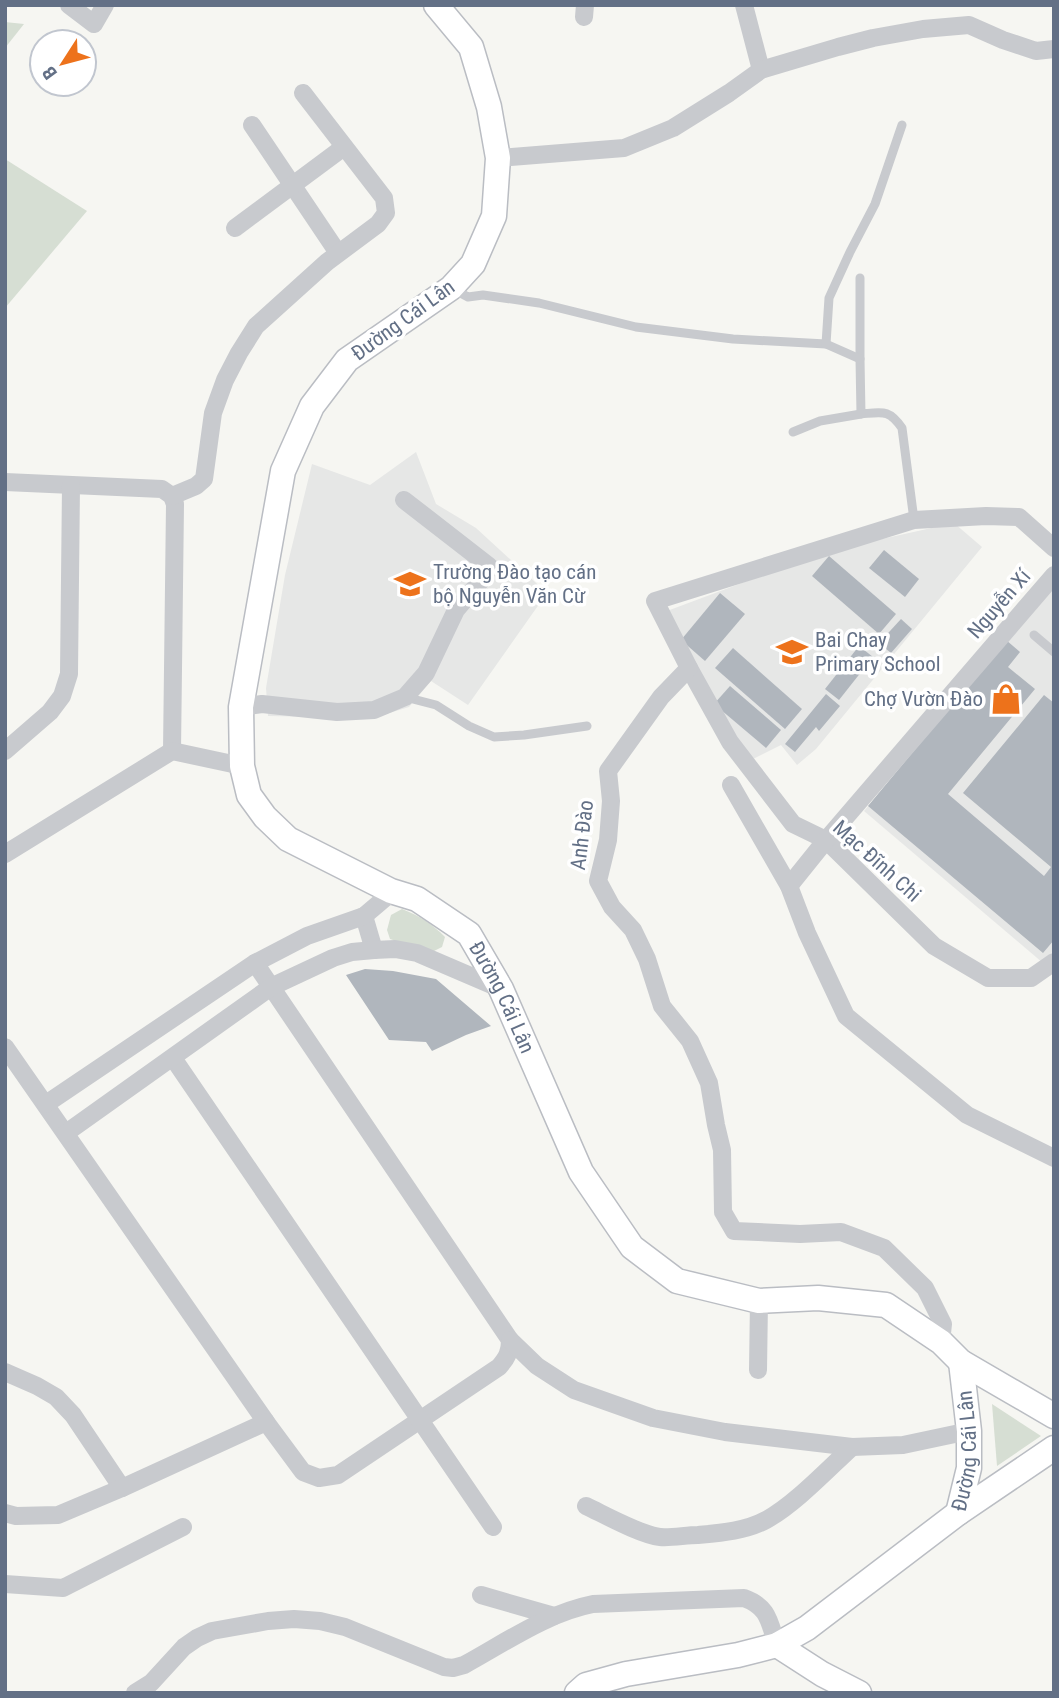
<svg xmlns="http://www.w3.org/2000/svg" width="1059" height="1698" font-family="'Roboto Condensed',sans-serif">
	<style>
		.built { fill: #e6e7e6 }
		.green { fill: #d6ded3 }
		.building { fill: #b0b6bd }
		.lines { fill: none; stroke-linecap: round; stroke-linejoin: round }
		.secondary-casing { stroke: #babdc3; stroke-width: 27 }
		.lane { stroke: #c8cace; stroke-width: 9 }
		.street { stroke: #c8cace; stroke-width: 18 }
		.secondary { stroke: #fff; stroke-width: 24 }
		.labels { text-anchor: middle; dominant-baseline: central; stroke-width: 7; stroke-linejoin: round; paint-order: stroke }
		.street-label { font-size: 21px; fill: #637086; stroke: #fff }
		.poi-label { font-size: 21px; fill: #637086; stroke: #fff; text-anchor: start }
	</style>
	<rect width="100%" height="100%" fill="#f6f6f2"/>
	<g class="built">
		<path d="M 416,452 L 436,504 L 476,528 L 547,593 L 468,705 L 431,681 L 409,707 L 373,718 L 268,716 L 266,688 L 285,575 L 312,464 L 370,485 Z"/>
		<path d="M 954,523 L 982,547 L 816,749 L 797,765 L 781,745 L 751,760 L 737,739 L 667,611 L 828,551 Z"/>
		<path d="M 1054,586 L 1054,950 L 1043,963 L 864,811 Z"/>
	</g>
	<g class="green">
		<path d="M 5,22 L 24,24 L 5,48 Z"/>
		<path d="M 5,159 L 87,211 L 5,308 Z"/>
		<path d="M 402,909 C 420,916 432,924 445,937 L 442,947 L 434,951 L 428,952 L 390,939 L 387,930 L 391,915 Z"/>
		<path d="M 992,1404 L 1041,1436 L 997,1466 Z"/>
	</g>
	<g class="building">
		<path d="M 884,550 L 919,579 L 905,597 L 869,568 Z"/>
		<path d="M 829,556 L 896,614 L 879,634 L 812,576 Z"/>
		<path d="M 720,593 L 745,614 L 705,661 L 681,640 Z"/>
		<path d="M 901,619 L 912,629 L 891,653 L 879,643 Z"/>
		<path d="M 1006,640 L 1020,652 L 1008,667 L 1035,689 L 948,794 L 1044,876 L 1051,867 L 963,793 L 1044,695 L 1054,703 L 1054,940 L 1043,953 L 868,806 Z"/>
		<path d="M 859,646 L 873,657 L 839,700 L 825,689 Z"/>
		<path d="M 733,648 L 802,709 L 785,729 L 715,668 Z"/>
		<path d="M 730,686 L 781,730 L 766,748 L 714,704 Z"/>
		<path d="M 826,694 L 840,706 L 819,731 L 816,727 L 795,752 L 785,744 Z"/>
		<path d="M 365,969 L 393,971 L 436,979 L 491,1026 L 466,1035 L 432,1051 L 426,1042 L 389,1040 L 346,975 Z"/>
	</g>
	<g class="lines">
		<defs>
			<g id="secondary">
				<path id="s1" d="M 436,5 L 471,47 L 489,107 L 498,158 L 494,216 L 473,264 L 451,288 L 347,360 L 312,406 L 283,471 L 241,707 L 242,766 L 249,795 L 265,817 L 288,839 L 391,891 L 417,899 L 469,934 L 501,989 L 581,1172 L 632,1247 L 677,1281 L 759,1301 L 818,1298 L 886,1305 L 941,1342 L 961,1362 L 1054,1416"/>
				<path id="s2" d="M 958,1513 L 969,1468 L 969,1431 L 961,1362"/>
				<path d="M 777,1645 L 822,1674 L 859,1693"/>
				<path d="M 577,1693 L 586,1685 L 626,1674 L 738,1655 L 777,1645 L 807,1628 L 958,1513 L 1054,1448"/>
			</g>
		</defs>
		<use href="#secondary" class="secondary-casing"/>
		<g class="lane">
			<path d="M 860,278 L 860,359 L 861,414 C 883,412 889,409 902,428 L 914,520"/>
			<path d="M 453,289 L 468,297 L 483,295 L 539,303 L 636,327 L 733,339 L 826,344 L 860,359"/>
			<path d="M 826,344 L 829,298 L 850,252 L 875,204 L 902,125"/>
			<path d="M 793,432 L 820,421 L 861,414"/>
			<path d="M 1034,635 L 1054,652"/>
			<path d="M 405,697 L 436,705 L 469,726 L 494,737 L 524,735 L 587,726"/>
		</g>
		<g class="street">
			<path d="M 69,5 L 94,24 L 105,5"/>
			<path d="M 744,5 L 761,70"/>
			<path d="M 584,17 L 585,5"/>
			<path d="M 252,125 L 338,253"/>
			<path d="M 498,158 L 624,148 L 673,128 L 729,93 L 761,70 L 838,47 L 873,38 L 923,29 L 969,25 L 1003,40 L 1036,51 L 1054,49"/>
			<path d="M 235,228 L 344,147"/>
			<path d="M 5,482 L 162,489 L 172,496 L 175,504 L 172,751"/>
			<path d="M 172,496 L 196,486 L 204,479 L 213,413 L 225,380 L 239,353 L 256,326 L 327,262 L 378,224 L 386,213 L 384,198 L 303,93"/>
			<path d="M 689,668 L 730,742 L 793,824 L 826,840 L 934,946 L 988,978 L 1031,978 L 1054,962"/>
			<path d="M 241,707 L 262,704 L 337,712 L 374,710 L 405,697 L 426,673 L 456,610 L 484,577 L 489,566 L 404,500"/>
			<path d="M 5,751 L 50,712 L 62,696 L 69,674 L 71,485"/>
			<path d="M 731,785 L 789,886 L 807,933 L 846,1016 L 967,1115 L 1054,1158"/>
			<path d="M 5,854 L 172,751 L 242,766"/>
			<path d="M 789,886 L 826,840 L 1054,575"/>
			<path d="M 364,916 L 374,950"/>
			<path d="M 5,1047 L 266,1422 L 303,1472 L 319,1478 L 338,1475 L 499,1367 C 507,1358 510,1352 510,1340 L 255,963"/>
			<path d="M 173,1058 L 493,1527"/>
			<path d="M 46,1104 L 255,963 L 307,936 L 364,916 L 384,899 L 391,891"/>
			<path d="M 66,1133 L 271,987 L 333,958 L 352,952 L 374,950 L 395,949 L 417,953 L 501,989"/>
			<path d="M 510,1340 L 537,1366 L 574,1390 L 653,1418 L 725,1432 L 852,1447 L 903,1445 L 969,1431"/>
			<path d="M 941,1342 L 943,1324 L 925,1288 L 884,1248 L 841,1232 L 800,1234 L 734,1231 L 723,1212 L 722,1150 L 716,1125 L 709,1083 L 690,1041 L 662,1006 L 647,959 L 633,930 L 612,907 L 598,881 L 608,840 L 611,801 L 608,771 L 661,697 L 689,668 L 655,601 L 914,520 L 986,516 L 1019,517 L 1054,548"/>
			<path d="M 758,1370 L 759,1301"/>
			<path d="M 5,1372 L 37,1386 L 56,1397 L 73,1415 L 122,1488"/>
			<path d="M 586,1506 C 605,1515 641,1535 660,1537 C 672,1538 686,1535 698,1535 C 720,1533 746,1531 766,1520 C 794,1505 828,1469 852,1447"/>
			<path d="M 5,1513 L 16,1516 L 58,1515 L 122,1488 L 266,1422"/>
			<path d="M 5,1584 L 63,1588 L 183,1527"/>
			<path d="M 481,1595 L 554,1616"/>
			<path d="M 135,1693 L 151,1683 L 184,1647 L 197,1638 L 212,1631 L 268,1621 L 294,1619 L 320,1621 L 345,1627 L 444,1667 L 453,1668 L 464,1665 C 506,1642 547,1613 593,1604 L 744,1598 C 769,1607 769,1622 777,1645"/>
		</g>
		<use href="#secondary" class="secondary"/>
	</g>
	<defs>
		<symbol id="school-bare" viewBox="-9 -9 18 18"><path d="M0-5L7-2L0 1L-7-2ZM-4 1L0 2.5L4 1V4Q0 6-4 4Z" fill="#ed721b" stroke="#fff" stroke-width="2.5" paint-order="stroke"/></symbol>
		<symbol id="shop-bare" viewBox="-9 -9 18 18"><path d="M-5-2.5h2.3a2.7 3.5 0 0 1 5.4 0H5L5.5 6h-11ZM-1.5-2.5h3a1.5 2.3 0 0 0-3 0Z" fill="#ed721b" stroke="#fff" stroke-width="2.5" paint-order="stroke"/></symbol>
	</defs>
	<g fill-rule="evenodd">
		<use href="#school-bare" x="388" y="562" width="44" height="44"/>
		<use href="#school-bare" x="770" y="630" width="44" height="44"/>
		<use href="#shop-bare" x="984" y="677" width="44" height="44"/>
	</g>
	<g class="labels">
		<g class="street-label">
			<text transform="translate(403 320) rotate(-36)">Đường Cái Lân</text>
			<text transform="translate(999 604) rotate(-49)">Nguyễn Xí</text>
			<text transform="translate(582 835) rotate(-83)">Anh Đào</text>
			<text transform="translate(877 861) rotate(42)">Mạc Đĩnh Chi</text>
			<text stroke="none"><textPath href="#s1" startOffset="1232">Đường Cái Lân</textPath></text>
			<text stroke="none"><textPath href="#s2" startOffset="63">Đường Cái Lân</textPath></text>
		</g>
		<g class="poi-label">
			<text x="433" y="572">Trường Đào tạo cán<tspan x="433" dy="24">bộ Nguyễn Văn Cừ</tspan></text>
			<text x="815" y="640">Bai Chay<tspan x="815" dy="24">Primary School</tspan></text>
			<text x="983" y="699" text-anchor="end">Chợ Vườn Đào</text>
		</g>
	</g>
	<rect width="1059" height="1698" fill="none" stroke="#637086" stroke-width="14"/>
	<g transform="translate(63 63) rotate(234)"><circle r="33" fill="#ffffff" stroke="#c1c6cf" stroke-width="2"/>
	<path d="M0-5L12 26L0 18L-12 26Z" fill="#ed721b"/>
	<text y="-10" font-size="19" font-weight="bold" text-anchor="middle" fill="#637086">B</text>
	</g>
</svg>
